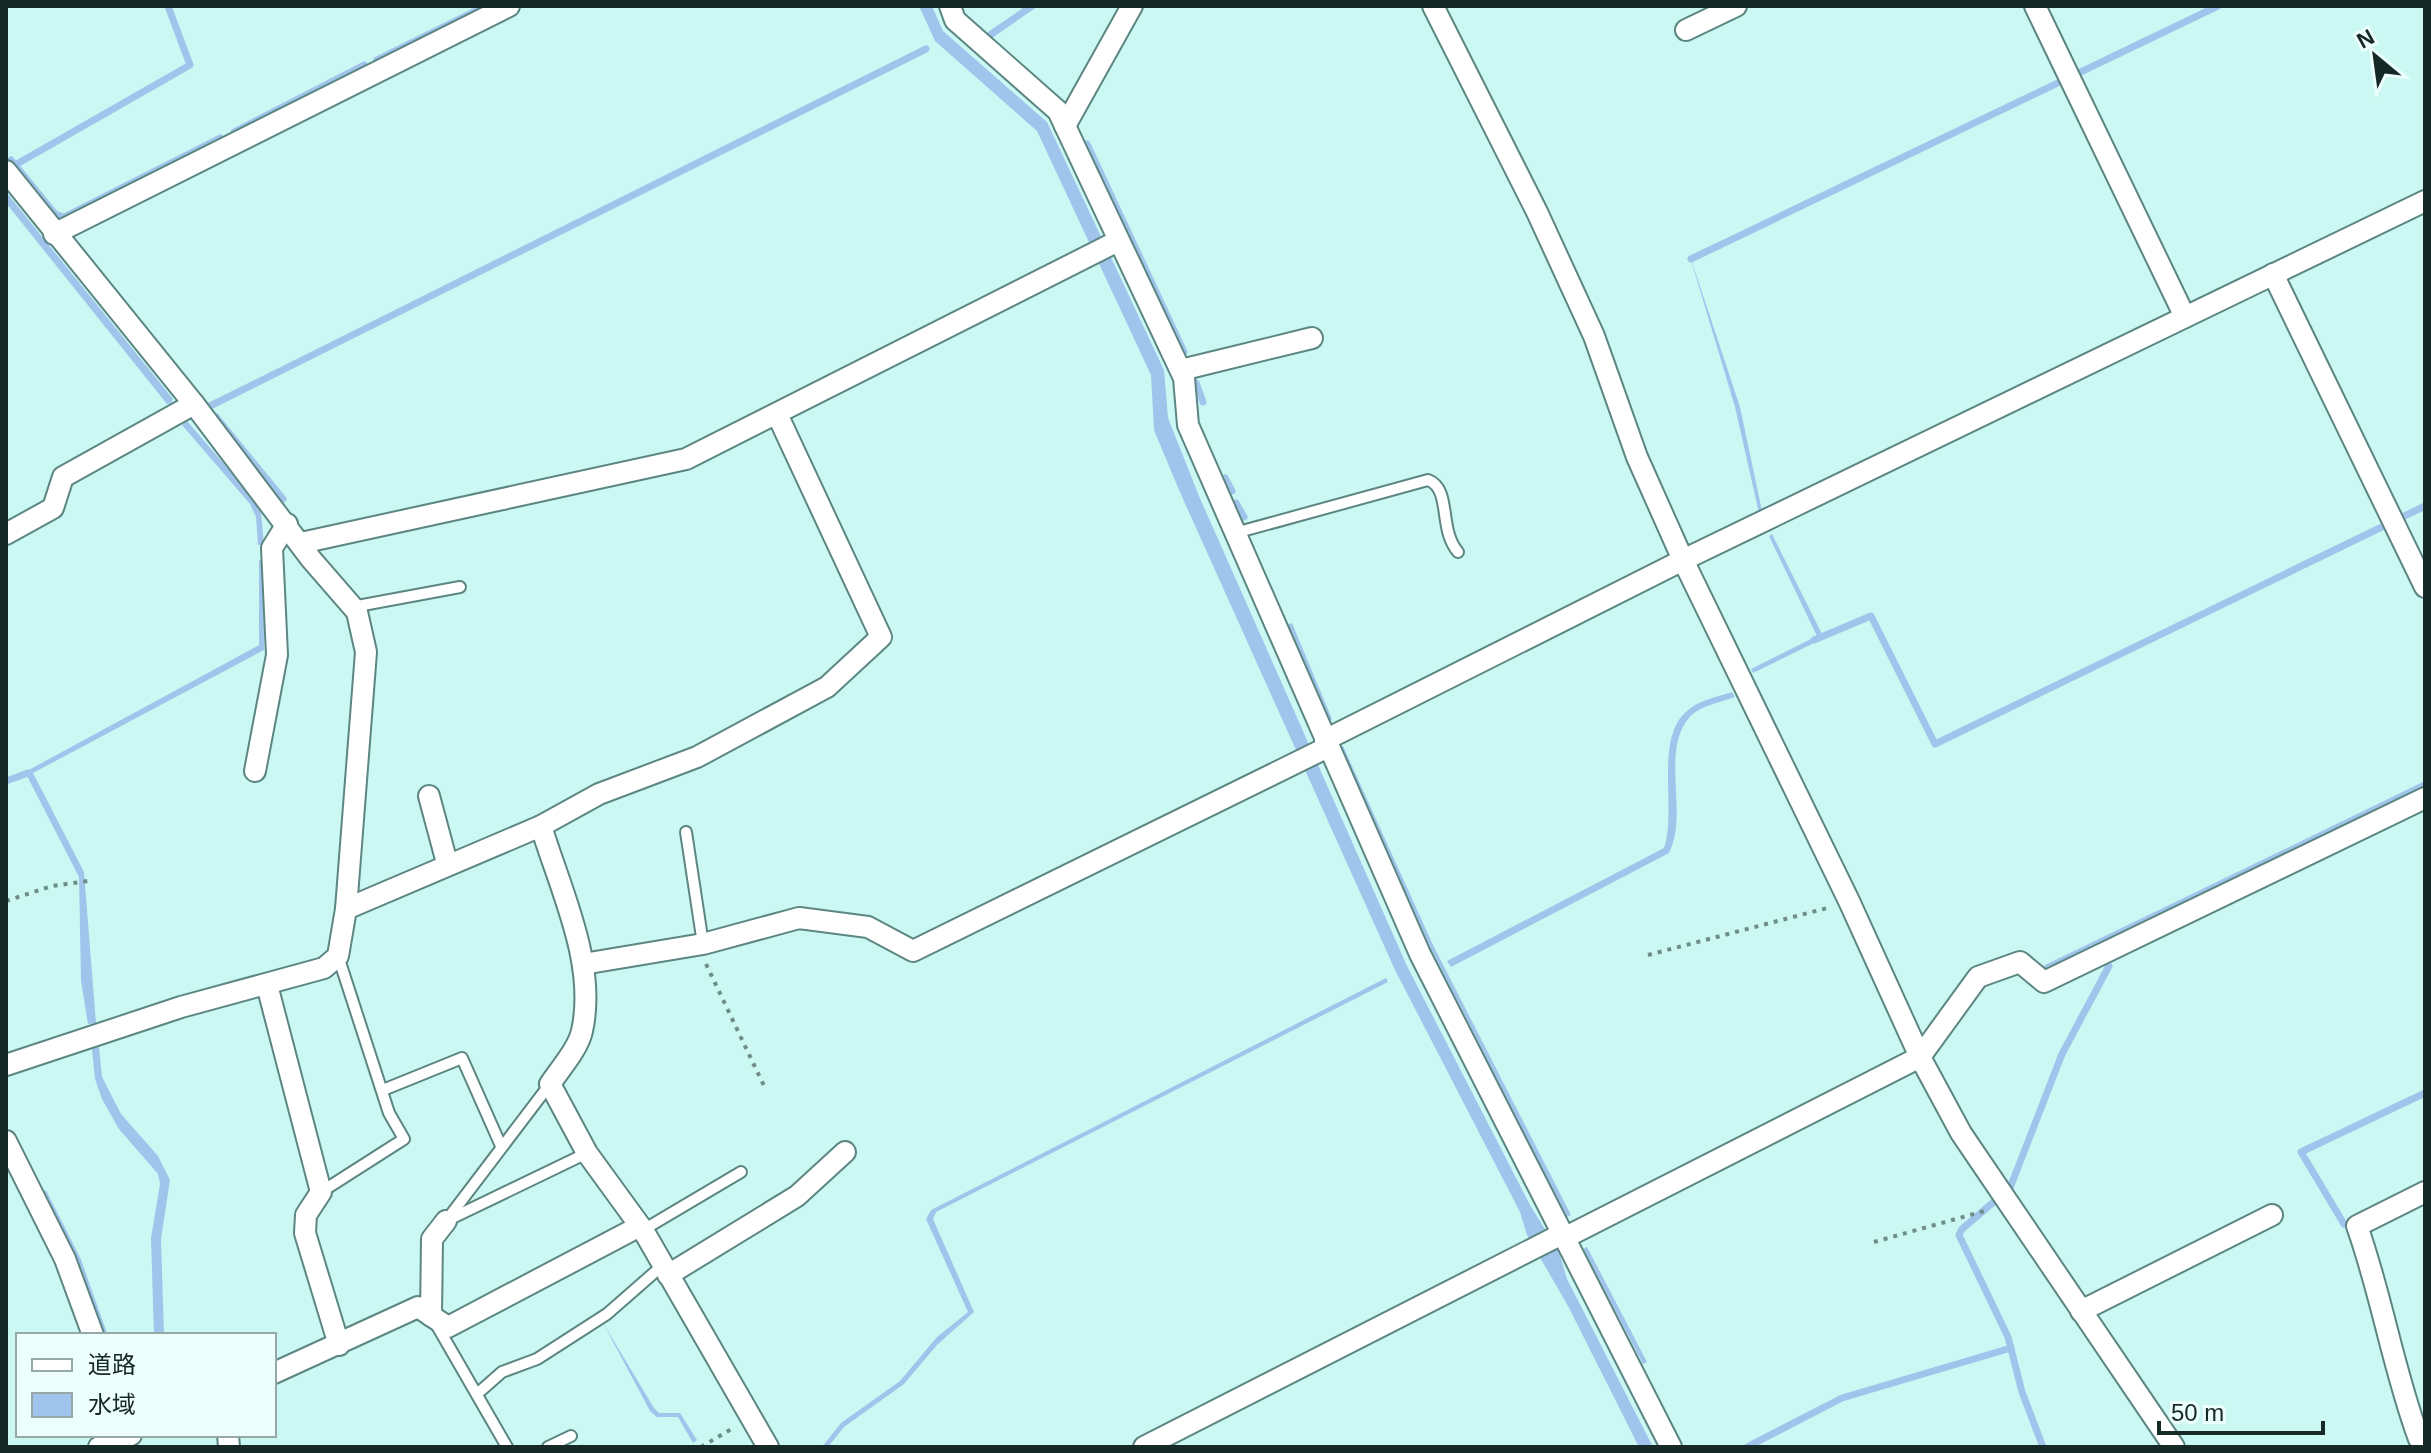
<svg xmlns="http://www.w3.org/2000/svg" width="2431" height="1453" font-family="Helvetica,'Noto Sans JP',sans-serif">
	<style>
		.water { fill: #a0c4eb }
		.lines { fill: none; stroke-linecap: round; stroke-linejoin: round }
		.stream { stroke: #a0c4eb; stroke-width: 7 }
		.lane-casing { stroke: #5c8682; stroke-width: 14 }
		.street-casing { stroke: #5c8682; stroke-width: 24 }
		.path { stroke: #6e8d89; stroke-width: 4; stroke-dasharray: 4 6; stroke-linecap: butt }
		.lane { stroke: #fff; stroke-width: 10 }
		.street { stroke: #fff; stroke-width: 20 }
	</style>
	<rect width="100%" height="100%" fill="#cbf8f3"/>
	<g class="water">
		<path d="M 919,6 L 932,6 L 943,31 L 1047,122 L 1164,370 L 1168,418 L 1199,496 L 1407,966 L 1530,1205 L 1559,1252 L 1567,1279 L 1653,1447 L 1639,1447 L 1568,1306 L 1527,1235 L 1520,1212 L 1395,970 L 1179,490 L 1154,430 L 1151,375 L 1037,131 L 935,41 Z"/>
		<path d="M 6,192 L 173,399 L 171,403 L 167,404 L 6,203 Z"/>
		<path d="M 1688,250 L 1740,407 L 1762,511 L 1759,513 L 1735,407 Z"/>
		<path d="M 187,421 L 255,500 L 261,512 L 264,545 L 258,545 L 256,517 L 250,504 L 182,425 Z"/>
		<path d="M 1772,534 L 1824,638 L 1753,673 L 1751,669 L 1817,636 L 1769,536 Z"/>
		<path d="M 263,559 L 264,650 L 33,773 L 84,872 L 96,1023 L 88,1024 L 81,981 L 79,877 L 25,772 L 259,645 L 259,560 Z"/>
		<path d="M 1292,623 L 1332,719 L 1330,720 L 1287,625 Z"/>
		<path d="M 1732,692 L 1735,697 C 1721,702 1699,706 1689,718 C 1660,752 1689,813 1669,853 L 1451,967 L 1447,961 L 1664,848 C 1677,811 1654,738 1687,711 C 1699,700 1717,697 1732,692 Z"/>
		<path d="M 1343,746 L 1433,945 L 1571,1215 L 1567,1217 L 1431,949 L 1340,748 Z"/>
		<path d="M 1386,978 L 1388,982 L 936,1212 L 933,1219 L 974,1312 L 937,1345 L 904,1384 L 844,1427 L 828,1447 L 822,1447 L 841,1423 L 900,1381 L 937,1337 L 968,1312 L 926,1219 L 931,1210 Z"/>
		<path d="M 99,1047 L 102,1077 L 121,1114 L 158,1156 L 170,1180 L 161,1239 L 164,1335 L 154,1335 L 151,1238 L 160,1184 L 158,1174 L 119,1129 L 102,1099 L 95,1079 L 92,1049 Z"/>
		<path d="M 1587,1247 L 1647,1362 L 1643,1364 L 1583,1249 Z"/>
		<path d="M 603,1323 L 654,1408 L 659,1413 L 680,1413 L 697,1440 L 693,1443 L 678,1417 L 657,1417 L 650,1411 Z"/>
	</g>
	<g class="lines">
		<g class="stream">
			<path d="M 990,35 L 1032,6"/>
			<path d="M 377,60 L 486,6"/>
			<path d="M 234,132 L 364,65"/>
			<path d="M 1087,144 L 1184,352"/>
			<path d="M 11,160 L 55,214 L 64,217 L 220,138"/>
			<path d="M 15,165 L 190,65 L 168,6"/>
			<path d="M 1691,259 L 2218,6"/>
			<path d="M 1196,383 L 1203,402"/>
			<path d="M 208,407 L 926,49"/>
			<path d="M 216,417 L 283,499"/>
			<path d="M 1225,478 L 1232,491"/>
			<path d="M 1236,503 L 1244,517"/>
			<path d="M 1814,640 L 1871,616 L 1935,744 L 2425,506"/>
			<path d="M 6,781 L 28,773"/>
			<path d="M 2047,968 L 2425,785"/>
			<path d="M 44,1194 L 77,1259 L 104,1335"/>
			<path d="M 2344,1224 L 2301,1152 L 2425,1093"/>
			<path d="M 1747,1447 L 1842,1398 L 2011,1348"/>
			<path d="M 2043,1447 L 2022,1392 L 2008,1337 L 1959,1235 L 1962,1229 L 2010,1188 L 2062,1054 L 2109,966 L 2106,962"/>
		</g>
		<defs>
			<g id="lane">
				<path d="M 1235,533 L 1428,480 C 1452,489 1438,529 1458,552"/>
				<path d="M 352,607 L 460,587"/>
				<path d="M 686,832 L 703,944"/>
				<path d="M 383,1090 L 462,1058 L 501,1146"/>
				<path d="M 321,1192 L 404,1139 L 389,1113 L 338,956"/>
				<path d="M 448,1220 L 587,1153"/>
				<path d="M 446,1221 L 550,1084"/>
				<path d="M 643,1230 L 741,1172"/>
				<path d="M 436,1324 L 507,1447"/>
				<path d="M 477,1394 L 502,1372 L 537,1359 L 607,1314 L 663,1265"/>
				<path d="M 548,1447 L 571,1436"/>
			</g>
			<g id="street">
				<path d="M 950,6 L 955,20 L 1058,111 L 1184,378 L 1188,425 L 1420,954 L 1671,1447"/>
				<path d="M 1433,6 L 1537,212 L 1594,336 L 1637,457 L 1683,560 L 1849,901 L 1920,1057 L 1961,1133 L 2174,1447"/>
				<path d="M 2035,6 L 2185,317"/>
				<path d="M 1686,30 L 1736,6"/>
				<path d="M 1065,126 L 1132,6"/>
				<path d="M 6,171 L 194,404 L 311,559 L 357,612 L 366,652 L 346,909 L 338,956 L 324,968 L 181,1007 L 6,1065"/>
				<path d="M 54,234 L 509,6"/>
				<path d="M 2273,274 L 2425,587"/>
				<path d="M 1181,370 L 1312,338"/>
				<path d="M 6,534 L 53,508 L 63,477 L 194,404"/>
				<path d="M 301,543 L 686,459 L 1118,241"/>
				<path d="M 1325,740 L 1683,560 L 2425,201"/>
				<path d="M 255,771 L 277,655 L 272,548 L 287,524"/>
				<path d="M 429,796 L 447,863"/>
				<path d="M 541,826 C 560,889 597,963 582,1031 C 578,1049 560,1069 550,1084 L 587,1153 L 643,1230 L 768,1447"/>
				<path d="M 346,909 L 541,826 L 599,794 L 697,757 L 827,687 L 881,637 L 777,414"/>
				<path d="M 583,964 L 703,944 L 799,918 L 868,927 L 913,951 L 1328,747"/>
				<path d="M 267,985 L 321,1192 L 306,1215 L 305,1233 L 339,1345"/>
				<path d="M 6,1141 L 65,1259 L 93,1335"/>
				<path d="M 1564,1238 L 1920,1057 L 1978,977 L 2020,962 L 2044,982 L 2425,798"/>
				<path d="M 668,1275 L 797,1196 L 845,1152"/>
				<path d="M 2081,1311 L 2272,1215"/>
				<path d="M 431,1316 L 432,1239 L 446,1221"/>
				<path d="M 274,1373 L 418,1307 L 448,1327 L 640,1226"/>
				<path d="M 228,1435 L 229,1447"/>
				<path d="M 2419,1439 C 2393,1369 2382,1296 2357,1226 L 2425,1192"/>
				<path d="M 99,1447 L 131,1435"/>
				<path d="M 1144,1447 L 1562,1234"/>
			</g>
		</defs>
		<use href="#lane" class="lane-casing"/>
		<use href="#street" class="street-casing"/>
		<g class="path">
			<path d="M 6,901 L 52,886 L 88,881"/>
			<path d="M 1648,955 L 1831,907"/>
			<path d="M 706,964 L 765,1088"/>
			<path d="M 1874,1242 L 1988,1210"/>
			<path d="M 701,1447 L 733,1428"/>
		</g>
		<use href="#lane" class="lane"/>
		<use href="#street" class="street"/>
	</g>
	<rect width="2431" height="1453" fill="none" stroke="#172927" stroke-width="16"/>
	<rect x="16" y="1333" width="260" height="104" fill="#edfffd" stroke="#97a9a7" stroke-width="2"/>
	<rect x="32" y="1359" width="40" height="12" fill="#ffffff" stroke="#97a9a7" stroke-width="2"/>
	<text x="88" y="1373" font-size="24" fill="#172927">道路</text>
	<rect x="32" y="1393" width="40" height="24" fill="#a0c4eb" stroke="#97a9a7" stroke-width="2"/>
	<text x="88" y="1413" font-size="24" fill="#172927">水域</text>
	<g transform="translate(2375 56) rotate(331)" stroke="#edfffd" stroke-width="6" paint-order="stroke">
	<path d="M0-6L14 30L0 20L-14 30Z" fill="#172927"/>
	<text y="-12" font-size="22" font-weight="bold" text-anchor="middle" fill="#172927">N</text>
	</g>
	<path d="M2159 1421v12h164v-12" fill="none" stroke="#172927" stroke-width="4"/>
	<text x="2171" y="1421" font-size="24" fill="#172927" stroke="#edfffd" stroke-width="6" paint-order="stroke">50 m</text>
</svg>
